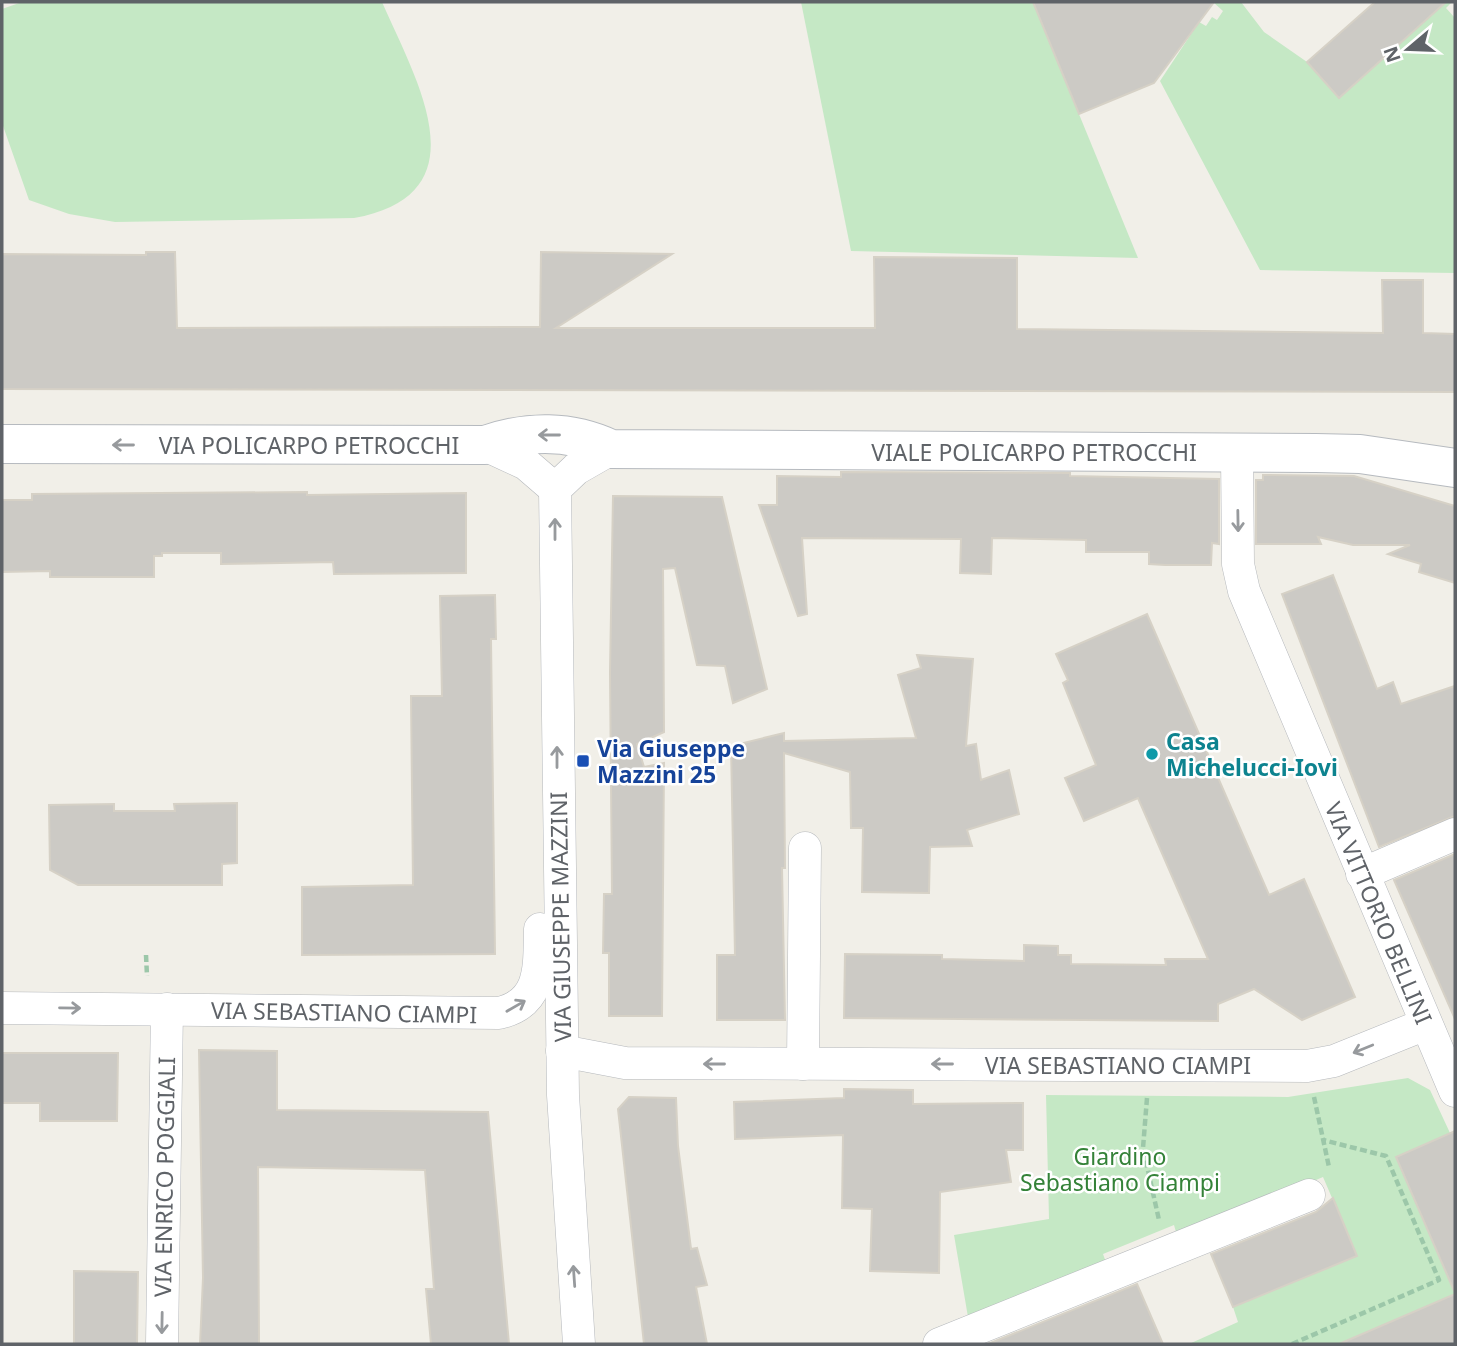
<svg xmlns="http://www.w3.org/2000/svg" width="1457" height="1346" font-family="'Noto Sans',sans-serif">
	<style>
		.green { fill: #c5e8c5 }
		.building { fill: #cccac5; stroke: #d6d1c6; stroke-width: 2 }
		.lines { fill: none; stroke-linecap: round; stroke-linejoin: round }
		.street-casing { stroke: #b5b8bc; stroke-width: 33 }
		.secondary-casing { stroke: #b6babf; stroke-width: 40 }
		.path { stroke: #9cc7a9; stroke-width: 4.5; stroke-dasharray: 7 3.5; stroke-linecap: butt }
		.street { stroke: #fff; stroke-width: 32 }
		.secondary { stroke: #fff; stroke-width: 38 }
		.oneway { stroke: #979a9d }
		.culture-dot { fill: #0f9aa8; stroke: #fff; stroke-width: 2.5 }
		.transit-dot { fill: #1a4fb4; stroke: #fff; stroke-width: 2.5 }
		.labels { text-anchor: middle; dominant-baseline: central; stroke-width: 5; stroke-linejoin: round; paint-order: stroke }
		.street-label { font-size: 23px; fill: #5f6368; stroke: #fff }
		.culture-label { font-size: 23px; font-weight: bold; fill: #0d838f; stroke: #fff; text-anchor: start }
		.transit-label { font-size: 23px; font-weight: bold; fill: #164399; stroke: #fff; text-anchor: start }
		.park-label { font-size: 23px; fill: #348238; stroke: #fff }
	</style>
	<rect width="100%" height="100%" fill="#f1efe8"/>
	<g class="green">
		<path d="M 22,2 L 382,2 C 416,80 485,194 354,218 L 115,222 L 69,214 L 29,200 L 2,123 L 2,9 Z"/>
		<path d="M 801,2 L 1033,2 L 1138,258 L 851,251 Z"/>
		<path d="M 1213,2 L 1241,2 L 1264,32 L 1307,62 L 1415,20 L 1434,2 L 1451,3 L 1446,8 L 1455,18 L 1455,273 L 1260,270 L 1160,81 L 1199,22 L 1206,26 L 1212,17 L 1217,20 L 1223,11 Z"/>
		<path d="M 1408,1078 L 1430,1090 L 1450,1133 L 1396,1157 L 1455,1294 L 1339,1344 L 1189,1344 L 1238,1322 L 1233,1307 L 1357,1256 L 1323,1177 L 1178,1239 L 1174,1225 L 1103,1254 L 1108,1268 L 968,1317 L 954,1235 L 1049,1219 L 1046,1095 L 1288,1097 Z"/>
	</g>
	<g class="building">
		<path d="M 1033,2 L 1214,2 L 1154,83 L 1079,114 Z"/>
		<path d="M 1375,2 L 1446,2 L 1339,98 L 1307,62 Z"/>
		<path d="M 146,252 L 175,252 L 177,328 L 540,327 L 541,252 L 672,254 L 556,328 L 875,328 L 874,257 L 1017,258 L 1017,329 L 1383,333 L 1382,280 L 1423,280 L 1423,333 L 1455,334 L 1455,392 L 2,389 L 2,254 L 146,255 Z"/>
		<path d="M 841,472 L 1070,473 L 1070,476 L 1219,479 L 1219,544 L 1212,543 L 1211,565 L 1165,565 L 1149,564 L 1149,552 L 1086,552 L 1086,540 L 992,538 L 991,574 L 960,573 L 961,539 L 802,538 L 807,614 L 798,616 L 759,505 L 777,505 L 777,476 L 841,477 Z"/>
		<path d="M 1263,475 L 1354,476 L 1455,506 L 1455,583 L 1419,572 L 1421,564 L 1388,554 L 1410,545 L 1353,545 L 1318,537 L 1321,544 L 1256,544 L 1256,480 L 1263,480 Z"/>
		<path d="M 307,492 L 307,495 L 466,493 L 466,573 L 334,574 L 333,562 L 221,564 L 221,553 L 162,553 L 162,556 L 154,556 L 154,577 L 50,577 L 50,571 L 2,572 L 2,500 L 32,500 L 32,494 Z"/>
		<path d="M 613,496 L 722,497 L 767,689 L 733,703 L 725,666 L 697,665 L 675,568 L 663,569 L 664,732 L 637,744 L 644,767 L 664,763 L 662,1016 L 609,1016 L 609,953 L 603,953 L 604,894 L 612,894 L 610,672 Z"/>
		<path d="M 1333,575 L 1377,689 L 1393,682 L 1401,704 L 1455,686 L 1455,816 L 1379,847 L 1282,594 Z"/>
		<path d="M 495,595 L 496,639 L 491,639 L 495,954 L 302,955 L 302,887 L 413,885 L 411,696 L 442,696 L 440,596 Z"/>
		<path d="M 1147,614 L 1269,895 L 1304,879 L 1355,997 L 1302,1020 L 1254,989 L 1218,1004 L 1218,1021 L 844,1018 L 845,954 L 942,955 L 942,959 L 1024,961 L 1024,945 L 1058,946 L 1058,955 L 1071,955 L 1071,964 L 1166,965 L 1165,959 L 1208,959 L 1138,798 L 1084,821 L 1065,778 L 1096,765 L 1063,683 L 1068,680 L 1056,654 Z"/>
		<path d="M 917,655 L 973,659 L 966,746 L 976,744 L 981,780 L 1009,770 L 1019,814 L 967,830 L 972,846 L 930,847 L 929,893 L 862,892 L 863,828 L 851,828 L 850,772 L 784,753 L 785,868 L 782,868 L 785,1020 L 717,1020 L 717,955 L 735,955 L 731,746 L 784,733 L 784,741 L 916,738 L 898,675 L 921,668 Z"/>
		<path d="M 237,803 L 237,863 L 222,864 L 222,885 L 78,885 L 50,870 L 49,805 L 114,804 L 114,811 L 175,811 L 174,804 Z"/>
		<path d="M 1455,854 L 1455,1019 L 1394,880 Z"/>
		<path d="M 199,1050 L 277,1051 L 277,1110 L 488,1112 L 509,1344 L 431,1344 L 426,1289 L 434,1289 L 425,1170 L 258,1167 L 259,1344 L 200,1344 L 203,1278 Z"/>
		<path d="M 2,1053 L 118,1053 L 117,1121 L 40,1121 L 40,1103 L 2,1103 Z"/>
		<path d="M 844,1089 L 913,1090 L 913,1104 L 1023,1103 L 1023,1150 L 1006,1150 L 1011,1182 L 940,1192 L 939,1273 L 870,1271 L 872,1209 L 842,1208 L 843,1135 L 735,1139 L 734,1102 L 844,1098 Z"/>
		<path d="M 629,1097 L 676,1098 L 678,1146 L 691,1249 L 697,1248 L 707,1285 L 696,1287 L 707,1344 L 644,1344 L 618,1109 Z"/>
		<path d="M 1455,1131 L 1455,1293 L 1396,1157 Z"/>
		<path d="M 1333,1198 L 1357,1256 L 1233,1307 L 1211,1254 L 1316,1212 Z"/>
		<path d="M 74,1271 L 138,1272 L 137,1344 L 74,1344 Z"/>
		<path d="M 1137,1284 L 1163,1344 L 988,1344 Z"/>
		<path d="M 1455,1294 L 1455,1344 L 1339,1344 Z"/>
	</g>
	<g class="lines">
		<defs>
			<g id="street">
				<path d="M 485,445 L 526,464 L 555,489"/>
				<path d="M 1237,453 L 1238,564 L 1244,591 L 1455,1091"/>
				<path d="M 1362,874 L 1455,834"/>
				<path d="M 2,1008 L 499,1013 C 543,1003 539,965 540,929"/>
				<path d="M 562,1051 L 625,1063 L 1307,1066 L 1334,1061 L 1426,1024"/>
				<path d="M 803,1064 L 805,848"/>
				<path d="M 162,1344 L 167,1009"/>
				<path d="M 579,1344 L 563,1095 L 555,489 L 576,469 L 611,449"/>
				<path d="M 939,1344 L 1309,1195"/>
			</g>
			<path id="secondary" d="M 2,444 L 485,445 C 527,430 571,430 611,449 L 1316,453 L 1360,454 L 1455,468"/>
		</defs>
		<use href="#street" class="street-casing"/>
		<use href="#secondary" class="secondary-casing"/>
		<g class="path">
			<path d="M 146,955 L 147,976"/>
			<path d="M 1314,1097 L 1329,1167"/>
			<path d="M 1147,1098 L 1143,1148 L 1159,1220"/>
			<path d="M 1292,1344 L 1439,1280 L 1386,1156 L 1323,1140"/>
		</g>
		<use href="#street" class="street"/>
		<use href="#secondary" class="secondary"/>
	</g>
	<defs><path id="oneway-shaft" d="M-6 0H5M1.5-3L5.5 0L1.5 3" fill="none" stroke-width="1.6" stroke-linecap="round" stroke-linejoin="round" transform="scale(1.75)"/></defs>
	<g class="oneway">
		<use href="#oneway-shaft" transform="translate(549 435) rotate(-180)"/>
		<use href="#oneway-shaft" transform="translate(123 445) rotate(-180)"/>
		<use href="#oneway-shaft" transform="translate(1238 521) rotate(89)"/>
		<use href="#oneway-shaft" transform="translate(555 529) rotate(-90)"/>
		<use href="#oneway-shaft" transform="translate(557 757) rotate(-90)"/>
		<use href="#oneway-shaft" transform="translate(516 1006) rotate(-30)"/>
		<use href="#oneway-shaft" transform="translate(70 1008) rotate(1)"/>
		<use href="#oneway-shaft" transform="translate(1363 1049) rotate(158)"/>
		<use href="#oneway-shaft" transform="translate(714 1064) rotate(-180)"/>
		<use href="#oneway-shaft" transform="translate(942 1064) rotate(180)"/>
		<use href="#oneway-shaft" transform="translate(574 1276) rotate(-94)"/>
		<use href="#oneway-shaft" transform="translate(162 1323) rotate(91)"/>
	</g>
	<circle class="culture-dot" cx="1152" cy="754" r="7"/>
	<rect class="transit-dot" x="576" y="754" width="14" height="14" rx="3.5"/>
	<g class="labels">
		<g class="street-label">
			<text x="309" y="445">VIA POLICARPO PETROCCHI</text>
			<text x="1034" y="452">VIALE POLICARPO PETROCCHI</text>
			<text transform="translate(1379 913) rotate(67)">VIA VITTORIO BELLINI</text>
			<text transform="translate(560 917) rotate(-91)">VIA GIUSEPPE MAZZINI</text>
			<text transform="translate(344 1012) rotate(1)">VIA SEBASTIANO CIAMPI</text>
			<text x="1118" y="1065">VIA SEBASTIANO CIAMPI</text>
			<text transform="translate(164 1177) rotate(-89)">VIA ENRICO POGGIALI</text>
		</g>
		<g class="culture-label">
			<text x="1166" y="741">Casa<tspan x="1166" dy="26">Michelucci-Iovi</tspan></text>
		</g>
		<g class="transit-label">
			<text x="597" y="748">Via Giuseppe<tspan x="597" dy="26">Mazzini 25</tspan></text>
		</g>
		<g class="park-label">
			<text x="1120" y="1156">Giardino<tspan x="1120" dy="26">Sebastiano Ciampi</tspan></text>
		</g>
	</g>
	<rect width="1457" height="1346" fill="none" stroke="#5f6368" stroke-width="7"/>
	<g transform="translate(1408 49) rotate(251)" stroke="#ffffff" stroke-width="5" paint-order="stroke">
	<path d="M0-5L12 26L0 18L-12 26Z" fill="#5f6368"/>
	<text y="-10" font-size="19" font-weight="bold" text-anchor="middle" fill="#5f6368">N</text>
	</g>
</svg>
